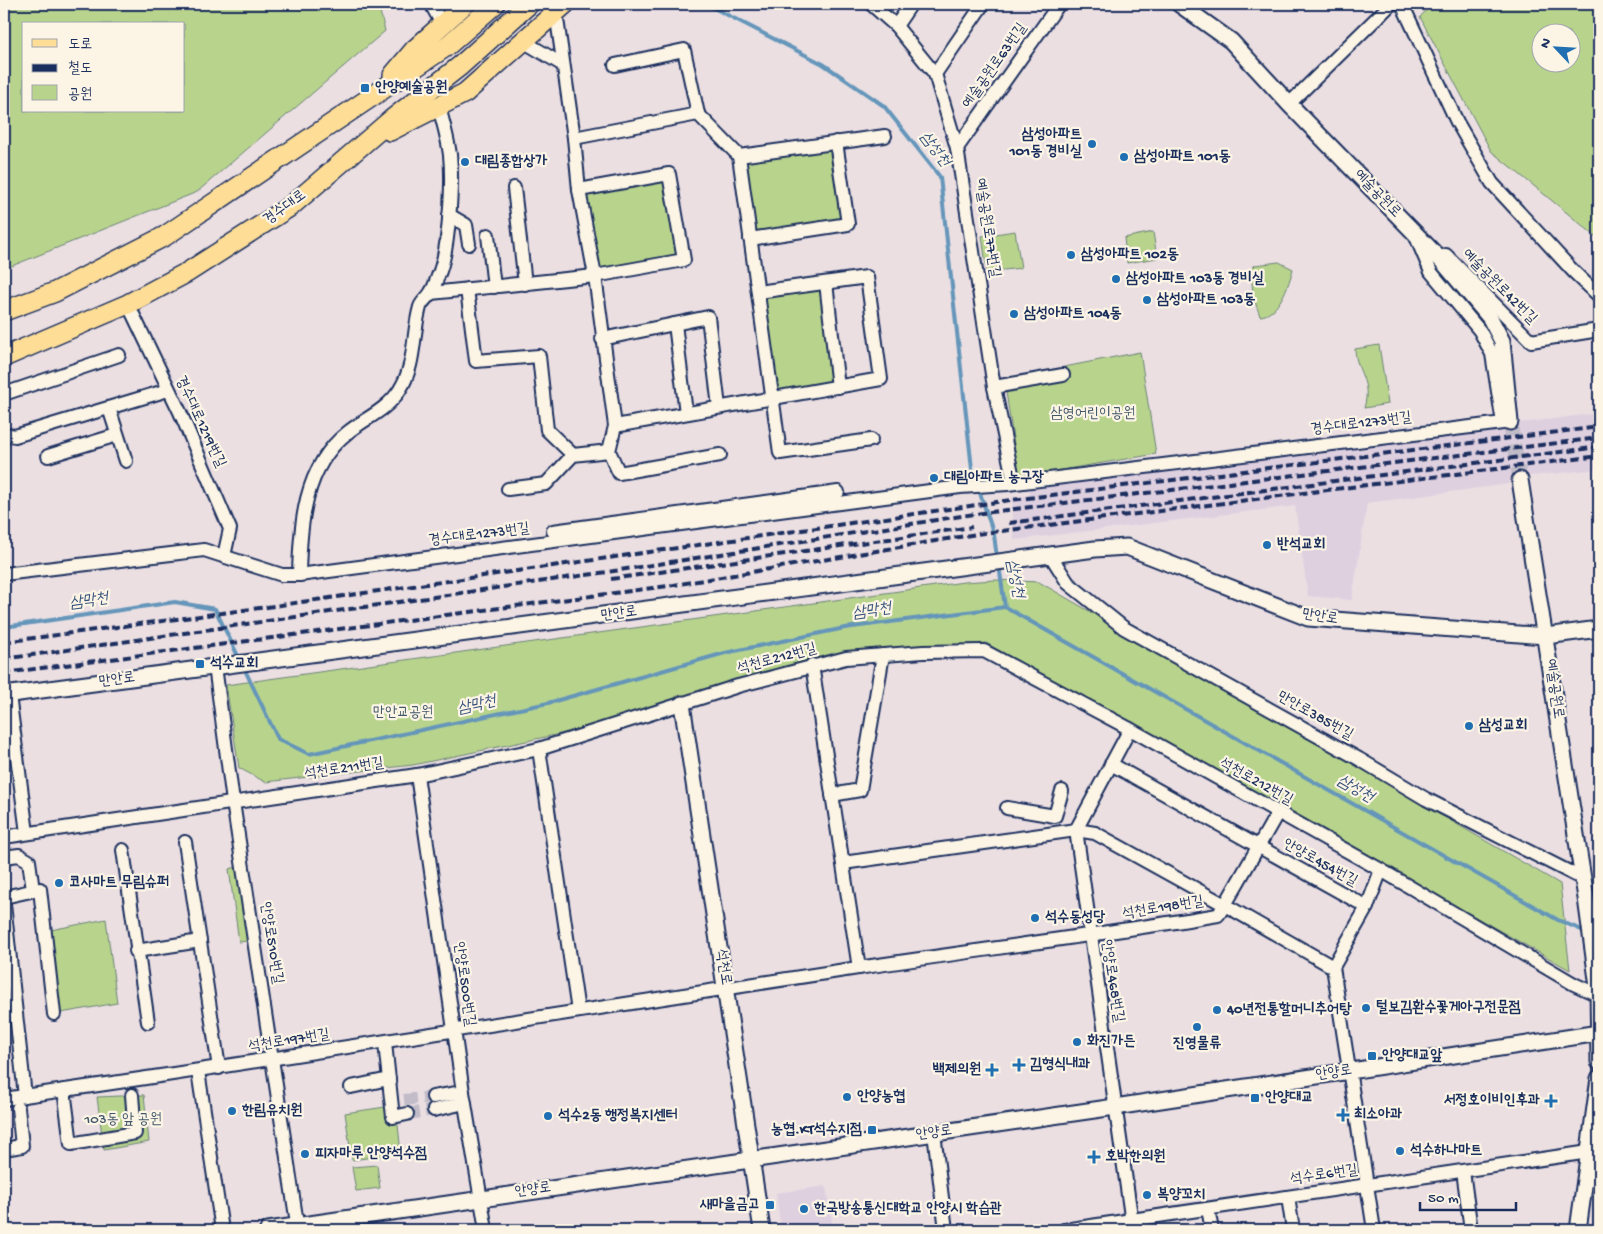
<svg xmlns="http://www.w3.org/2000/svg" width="1603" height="1234" font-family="'Gochi Hand','Poor Story',sans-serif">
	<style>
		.built { fill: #dfd0e0 }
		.green { fill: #b8d48c; stroke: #6a8275; fill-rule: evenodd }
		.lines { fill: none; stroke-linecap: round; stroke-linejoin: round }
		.stream { stroke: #6596ba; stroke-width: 4 }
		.minor-tunnel { stroke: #c1bcc8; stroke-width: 12; stroke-dasharray: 12 6; stroke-linecap: butt }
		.tertiary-tunnel { stroke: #c1bcc8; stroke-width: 15; stroke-dasharray: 15 8; stroke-linecap: butt }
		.minor-casing { stroke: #1b2f5e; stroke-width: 16 }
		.tertiary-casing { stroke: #1b2f5e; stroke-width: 19 }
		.primary-casing { stroke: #1b2f5e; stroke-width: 22 }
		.minor { stroke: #fcf5e5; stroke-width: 12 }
		.tertiary { stroke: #fcf5e5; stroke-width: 15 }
		.primary { stroke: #fedd96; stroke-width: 19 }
		.rail { stroke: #1b2f5e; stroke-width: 4; stroke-dasharray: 8 4; stroke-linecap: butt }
		.poi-dot { fill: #1f6fb2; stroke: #fcf5e5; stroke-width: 2 }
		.labels { text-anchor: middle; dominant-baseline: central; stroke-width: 4.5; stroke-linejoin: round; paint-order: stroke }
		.street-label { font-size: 15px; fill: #1b2f5e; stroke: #fcf5e5 }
		.poi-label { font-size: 15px; font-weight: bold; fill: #1b2f5e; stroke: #fcf5e5; text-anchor: start }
		.park-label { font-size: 15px; fill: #42586a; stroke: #fcf5e5 }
		.water-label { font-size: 16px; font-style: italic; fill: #34517d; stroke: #fcf5e5 }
	</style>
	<rect width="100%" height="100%" fill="#ebdfe2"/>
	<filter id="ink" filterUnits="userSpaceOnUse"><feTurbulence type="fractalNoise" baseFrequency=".02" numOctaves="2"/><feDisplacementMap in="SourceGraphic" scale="10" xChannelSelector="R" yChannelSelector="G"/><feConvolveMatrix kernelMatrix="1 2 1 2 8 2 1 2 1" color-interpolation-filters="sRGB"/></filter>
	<g filter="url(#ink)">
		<g class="built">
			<path d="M 1599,413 L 1599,469 L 1510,478 L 1509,484 L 1367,503 L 1352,600 L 1308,596 L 1295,506 L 1014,540 L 1012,498 L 1030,495 L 1029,485 Z"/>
			<path d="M 826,1186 L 833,1228 L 853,1225 L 854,1230 L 781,1230 L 776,1193 Z"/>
		</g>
		<g class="green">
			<path d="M 4,4 L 378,4 L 385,31 L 197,192 L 4,269 ZM 24,24 L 184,24 L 184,111 L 24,111 Z"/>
			<path d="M 1432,4 L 1599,4 L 1599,239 L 1491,151 L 1420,17 ZM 1540,32 L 1570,32 L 1570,62 L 1540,62 Z"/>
			<path d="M 836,142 L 848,224 L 750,239 L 739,156 Z"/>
			<path d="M 669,174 L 684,260 L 595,276 L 579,190 Z"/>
			<path d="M 1015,231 L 1021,268 L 987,272 L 982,236 Z"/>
			<path d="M 1153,232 L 1157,258 L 1127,263 L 1124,238 Z"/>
			<path d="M 1279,262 L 1293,269 C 1289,284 1279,315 1260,316 L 1253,296 L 1251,270 L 1255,265 Z"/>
			<path d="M 826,283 L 838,387 L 772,398 L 758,292 Z"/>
			<path d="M 1379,345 L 1388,404 L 1364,408 C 1372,381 1356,373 1355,349 Z"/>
			<path d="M 1140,352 L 1156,454 L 1019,477 L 1004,379 Z"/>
			<path d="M 995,580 L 1039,582 L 1560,884 L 1570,970 L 986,643 L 882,650 L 583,729 L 413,765 L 265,782 L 239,768 L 226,685 L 964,582 Z"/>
			<path d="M 237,867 L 247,941 L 239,942 L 229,869 Z"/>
			<path d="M 106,919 L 117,1003 L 61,1013 L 51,930 Z"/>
			<path d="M 144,1095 L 149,1142 L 104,1150 L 97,1097 Z"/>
			<path d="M 392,1106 L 397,1116 L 401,1153 L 352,1160 L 345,1113 Z"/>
			<path d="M 377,1165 L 380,1188 L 356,1191 L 352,1167 Z"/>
		</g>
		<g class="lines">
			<g class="stream">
				<path d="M 706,4 L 823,64 L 884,106 L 940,177 L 972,469 L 994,535 L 997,558"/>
				<path d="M 999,565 L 1005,607 L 1558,920 L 1586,932"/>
				<path d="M 4,627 L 175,602 L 215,609 L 240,660"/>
				<path d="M 243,666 L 278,739 L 309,754 L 548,703 L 725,653 L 845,628 L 1005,607"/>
			</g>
			<g class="minor-tunnel">
				<path d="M 404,1100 L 433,1097"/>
				<path d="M 407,1114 L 434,1110"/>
			</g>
			<path class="tertiary-tunnel" d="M 1510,422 L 1520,480"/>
			<defs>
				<g id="minor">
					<path d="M 431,4 L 442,24"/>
					<path d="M 871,4 L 896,26 L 935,74 L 957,148 L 994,387 L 1014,483"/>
					<path d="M 1402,4 L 1457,122 L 1492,183 L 1574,272 L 1599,296"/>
					<path d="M 556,12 L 574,138 L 579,190 L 595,276 L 615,426 L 609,451 L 619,473 L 720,455"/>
					<path d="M 896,26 L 911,4"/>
					<path d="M 523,41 L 563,65"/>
					<path d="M 615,65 L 684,50 L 698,114"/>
					<path d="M 935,74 L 983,4"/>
					<path d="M 1289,104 L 1391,4"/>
					<path d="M 574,138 L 698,114 L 739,156 L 885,136"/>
					<path d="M 957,148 L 1059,4"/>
					<path d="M 739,156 L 780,453 L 871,440"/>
					<path d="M 514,188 L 525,284"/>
					<path d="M 449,215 L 466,225 L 469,244"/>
					<path d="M 488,235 L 494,287"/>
					<path d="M 750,239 L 848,224 L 836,142"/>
					<path d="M 1446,255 L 1531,341 L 1599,330"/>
					<path d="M 826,283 L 838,387"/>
					<path d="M 467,289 L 476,361 L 539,356 L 547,430 L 573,455"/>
					<path d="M 431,293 L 595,276 L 684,260 L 669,174 L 579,190"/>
					<path d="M 128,304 L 180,412 L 230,529 L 224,556"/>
					<path d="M 675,324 L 686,413"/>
					<path d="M 602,339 L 708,317 L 719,407"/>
					<path d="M 994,387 L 1063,375"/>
					<path d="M 4,394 L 119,355"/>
					<path d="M 109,408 L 126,461"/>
					<path d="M 615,426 L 881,379 L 867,277 L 758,292"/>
					<path d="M 4,434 L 15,436 L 168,390"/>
					<path d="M 48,456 L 117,435"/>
					<path d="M 508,489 L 546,484 L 573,455 L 609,451"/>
					<path d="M 553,531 L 838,492"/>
					<path d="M 1051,556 L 1068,583 L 1124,628 L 1359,759 L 1426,799 L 1583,879"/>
					<path d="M 4,574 L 204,550 L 282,575 L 299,575 L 960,487 L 1008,484 L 1503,423 L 1492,354 L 1480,331 L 1431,272 L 1416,237"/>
					<path d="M 299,575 C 300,525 304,467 347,433 C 364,419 387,410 399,391 C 416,366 412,335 420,307 C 422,301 428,298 431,292 C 435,286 437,278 440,271 C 449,245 453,183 450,155 C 448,139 443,122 439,107"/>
					<path d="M 812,665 L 859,968"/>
					<path d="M 215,666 L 233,802 L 298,1230"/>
					<path d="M 9,695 L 27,833"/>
					<path d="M 1130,729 L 1076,830 L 1133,1230"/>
					<path d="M 539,749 L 578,1011"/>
					<path d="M 1111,764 L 1367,907"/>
					<path d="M 417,775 L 463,1092 L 486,1230"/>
					<path d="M 832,795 L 860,790 L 883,655"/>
					<path d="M 1007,808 L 1055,816 L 1062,791"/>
					<path d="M 4,837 L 417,775 L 539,749 L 738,686 L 846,658 L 923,652 L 984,651 L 1130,729 L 1381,870 L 1574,984 L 1598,995"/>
					<path d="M 185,842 L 219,1068"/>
					<path d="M 123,850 L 148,1022"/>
					<path d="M 4,857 L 19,855 L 29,861 L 33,890"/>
					<path d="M 843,863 L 1076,830 L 1095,833 L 1225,905 L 1278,812"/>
					<path d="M 4,897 L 40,889 L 54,1014"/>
					<path d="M 4,904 L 25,1096"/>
					<path d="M 136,951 L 200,941"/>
					<path d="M 385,1043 L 393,1117 L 407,1114"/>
					<path d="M 198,1071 L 222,1230"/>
					<path d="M 351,1087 L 389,1079"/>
					<path d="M 64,1090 L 71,1144 L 135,1133 L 132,1095"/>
					<path d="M 433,1097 L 463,1092"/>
					<path d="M 4,1099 C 289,1058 573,1011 858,968 C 978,950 1099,935 1218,915 L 1225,905 L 1333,967"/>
					<path d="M 434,1110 L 465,1103"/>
					<path d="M 934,1133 L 946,1230"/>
					<path d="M 4,1149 L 22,1146 L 18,1108"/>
					<path d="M 1463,1171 L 1471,1230"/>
					<path d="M 1288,1197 L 1293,1230"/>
					<path d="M 1208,1209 L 1212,1230"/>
					<path d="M 1064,1230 L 1589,1152"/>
					<path d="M 1374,1230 L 1333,967 L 1367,907 L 1381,870"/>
				</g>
				<g id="tertiary">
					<path d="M 1179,4 L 1231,41 L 1289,104 L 1442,261 L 1490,318 L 1502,341 L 1510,422"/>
					<path d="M 1520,480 L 1586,898 L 1598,987 L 1599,1062"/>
					<path d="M 4,695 L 1095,549 L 1127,547 L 1308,618 L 1546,636 L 1599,629"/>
					<path d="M 682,704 L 762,1230"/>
					<path d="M 268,1230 L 1115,1107 L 1599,1033"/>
					<path d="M 1578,1230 L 1599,1078"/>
				</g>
				<g id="primary">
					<path d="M 393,75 L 414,50 L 465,4"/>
					<path d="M 390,131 L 465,93 L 565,4"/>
					<path d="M 4,311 L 55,292 L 165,236 L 447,46 L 495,4"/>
					<path d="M 4,357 L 128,304 L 188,272 L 291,206 L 391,120 L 460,66 L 529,4"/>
				</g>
			</defs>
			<use href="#minor" class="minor-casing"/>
			<use href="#tertiary" class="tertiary-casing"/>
			<use href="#primary" class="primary-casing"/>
			<use href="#minor" class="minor"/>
			<use href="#tertiary" class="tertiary"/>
			<use href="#primary" class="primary"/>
			<g class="rail">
				<path d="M 1009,523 L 1599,447"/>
				<path d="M 611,579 L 972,527"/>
				<path d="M 4,642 L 267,607 L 1011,500 L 1599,427"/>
				<path d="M 4,659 L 614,571 L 974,514 L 1599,438"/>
				<path d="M 4,673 L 668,586 L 977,534 L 1599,456"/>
			</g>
		</g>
	</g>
	<g class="poi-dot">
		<rect x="360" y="83" width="10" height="10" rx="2.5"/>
		<circle cx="1092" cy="144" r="5"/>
		<circle cx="1124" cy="157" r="5"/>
		<circle cx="465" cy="162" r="5"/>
		<circle cx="1071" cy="255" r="5"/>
		<circle cx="1116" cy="279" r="5"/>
		<circle cx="1147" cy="300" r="5"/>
		<circle cx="1014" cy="314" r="5"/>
		<circle cx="934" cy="478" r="5"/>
		<circle cx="1267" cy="545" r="5"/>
		<rect x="195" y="659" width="10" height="10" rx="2.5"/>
		<circle cx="1469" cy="726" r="5"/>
		<circle cx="59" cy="883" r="5"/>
		<circle cx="1035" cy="918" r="5"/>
		<circle cx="1366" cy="1008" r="5"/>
		<circle cx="1217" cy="1010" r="5"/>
		<circle cx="1197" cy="1027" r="5"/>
		<circle cx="1077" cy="1042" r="5"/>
		<rect x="1367" y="1051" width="10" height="10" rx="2.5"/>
		<path d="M1016.5 1057.5h5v5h5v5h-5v5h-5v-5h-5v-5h5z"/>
		<path d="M989.5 1062.5h5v5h5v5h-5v5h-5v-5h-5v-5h5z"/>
		<circle cx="847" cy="1097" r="5"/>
		<rect x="1250" y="1093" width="10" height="10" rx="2.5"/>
		<path d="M1548.5 1093.5h5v5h5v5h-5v5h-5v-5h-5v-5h5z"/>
		<circle cx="232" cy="1111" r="5"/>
		<path d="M1340.5 1107.5h5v5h5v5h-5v5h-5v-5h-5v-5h5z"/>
		<circle cx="548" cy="1116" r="5"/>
		<rect x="867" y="1125" width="10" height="10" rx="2.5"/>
		<circle cx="1400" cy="1151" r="5"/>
		<circle cx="305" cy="1154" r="5"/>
		<path d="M1091.5 1149.5h5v5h5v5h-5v5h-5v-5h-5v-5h5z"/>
		<circle cx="1147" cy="1195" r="5"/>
		<rect x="765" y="1200" width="10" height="10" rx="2.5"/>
		<circle cx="804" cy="1209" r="5"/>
	</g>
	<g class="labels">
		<g class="street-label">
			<text transform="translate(995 66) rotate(-55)">예술공원로63번길</text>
			<text transform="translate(1377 194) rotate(46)">예술공원로</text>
			<text transform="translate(285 208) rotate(-36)">경수대로</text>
			<text transform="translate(987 228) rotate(81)">예술공원로77번길</text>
			<text transform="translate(1499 287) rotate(45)">예술공원로42번길</text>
			<text transform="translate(200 422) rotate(65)">경수대로1219번길</text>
			<text transform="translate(1361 424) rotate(-7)">경수대로1273번길</text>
			<text transform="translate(479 535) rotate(-7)">경수대로1273번길</text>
			<text transform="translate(619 614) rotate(-8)">만안로</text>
			<text transform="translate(1320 617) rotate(9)">만안로</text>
			<text transform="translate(777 659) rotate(-15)">석천로212번길</text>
			<text transform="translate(117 680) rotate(-8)">만안로</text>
			<text transform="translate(1554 689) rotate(82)">예술공원로</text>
			<text transform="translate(1315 716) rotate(29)">만안로385번길</text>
			<text transform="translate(344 769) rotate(-8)">석천로211번길</text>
			<text transform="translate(1256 782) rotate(29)">석천로212번길</text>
			<text transform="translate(1320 863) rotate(29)">안양로454번길</text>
			<text transform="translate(1163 908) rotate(-9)">석천로198번길</text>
			<text transform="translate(271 943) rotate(81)">안양로510번길</text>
			<text transform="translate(723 967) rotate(81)">석천로</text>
			<text transform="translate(1112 981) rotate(81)">안양로468번길</text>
			<text transform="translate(464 984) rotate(82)">안양로500번길</text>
			<text transform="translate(289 1041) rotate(-9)">석천로197번길</text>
			<text transform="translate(1334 1073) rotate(-9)">안양로</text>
			<text transform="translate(934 1133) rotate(-8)">안양로</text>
			<text transform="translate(1324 1175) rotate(-8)">석수로6번길</text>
			<text transform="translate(533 1190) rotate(-8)">안양로</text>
		</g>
		<g class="poi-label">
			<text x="375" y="88">안양예술공원</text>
			<text x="1082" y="135" text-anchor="end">삼성아파트<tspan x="1082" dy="17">101동 경비실</tspan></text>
			<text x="1134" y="157">삼성아파트 101동</text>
			<text x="475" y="162">대림종합상가</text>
			<text x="1081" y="255">삼성아파트 102동</text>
			<text x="1126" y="279">삼성아파트 103동 경비실</text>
			<text x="1157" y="300">삼성아파트 103동</text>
			<text x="1024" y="314">삼성아파트 104동</text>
			<text x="944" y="478">대림아파트 농구장</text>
			<text x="1277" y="545">반석교회</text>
			<text x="210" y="664">석수교회</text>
			<text x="1479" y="726">삼성교회</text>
			<text x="69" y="883">코사마트 무림슈퍼</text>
			<text x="1045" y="918">석수동성당</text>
			<text x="1376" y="1008">털보김환수꽃게아구전문점</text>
			<text x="1227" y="1010">40년전통할머니추어탕</text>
			<text x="1087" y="1042">화진가든</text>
			<text x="1197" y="1044" text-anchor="middle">진영물류</text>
			<text x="1382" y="1056">안양대교앞</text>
			<text x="1030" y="1065">김형식내과</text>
			<text x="981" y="1070" text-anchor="end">백제의원</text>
			<text x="857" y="1097">안양농협</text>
			<text x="1265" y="1098">안양대교</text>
			<text x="1540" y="1101" text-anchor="end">서정호이비인후과</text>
			<text x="242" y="1111">한림유치원</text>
			<text x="1354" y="1115">최소아과</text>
			<text x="558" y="1116">석수2동 행정복지센터</text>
			<text x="862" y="1130" text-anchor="end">농협.KT석수지점</text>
			<text x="1410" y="1151">석수하나마트</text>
			<text x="315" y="1154">피자마루 안양석수점</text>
			<text x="1105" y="1157">호박한의원</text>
			<text x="1157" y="1195">복양꼬치</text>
			<text x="760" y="1205" text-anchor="end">새마을금고</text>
			<text x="814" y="1209">한국방송통신대학교 안양시 학습관</text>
		</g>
		<g class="park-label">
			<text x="1093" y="414">삼영어린이공원</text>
			<text x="403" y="713">만안교공원</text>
			<text x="123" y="1120">103동 앞 공원</text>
		</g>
		<g class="water-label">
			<text transform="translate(934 150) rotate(53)">삼성천</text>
			<text transform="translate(1014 579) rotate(79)">삼성천</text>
			<text transform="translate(89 602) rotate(-8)">삼막천</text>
			<text transform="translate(872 612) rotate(-8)">삼막천</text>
			<text transform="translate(477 706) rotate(-12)">삼막천</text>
			<text transform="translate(1355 790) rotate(30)">삼성천</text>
		</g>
	</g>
	<rect width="1603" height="1234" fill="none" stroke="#fcf5e5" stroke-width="20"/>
	<rect x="10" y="10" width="1583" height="1214" fill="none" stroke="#1b2f5e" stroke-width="2" filter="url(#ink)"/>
	<rect x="22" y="22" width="162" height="90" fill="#fcf5e5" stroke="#a2a6af"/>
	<rect x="32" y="39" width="25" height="8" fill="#fedd96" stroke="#a2a6af"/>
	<text x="68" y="48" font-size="15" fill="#1b2f5e">도로</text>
	<rect x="32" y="64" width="25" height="8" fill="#1b2f5e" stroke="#a2a6af"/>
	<text x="68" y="72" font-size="15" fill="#1b2f5e">철도</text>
	<rect x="32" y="85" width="25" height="15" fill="#b8d48c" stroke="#a2a6af"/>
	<text x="68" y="98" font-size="15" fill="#1b2f5e">공원</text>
	<g transform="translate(1556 48) rotate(295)"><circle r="24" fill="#fcf5e5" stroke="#a2a6af"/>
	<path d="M0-4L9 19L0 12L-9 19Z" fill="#1f6fb2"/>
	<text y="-8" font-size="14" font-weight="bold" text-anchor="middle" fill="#1b2f5e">N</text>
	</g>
	<path d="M1420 1202v8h96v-8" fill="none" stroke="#1b2f5e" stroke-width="2.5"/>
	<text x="1428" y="1202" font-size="15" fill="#1b2f5e" stroke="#fcf5e5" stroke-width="4" paint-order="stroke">50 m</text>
</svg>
